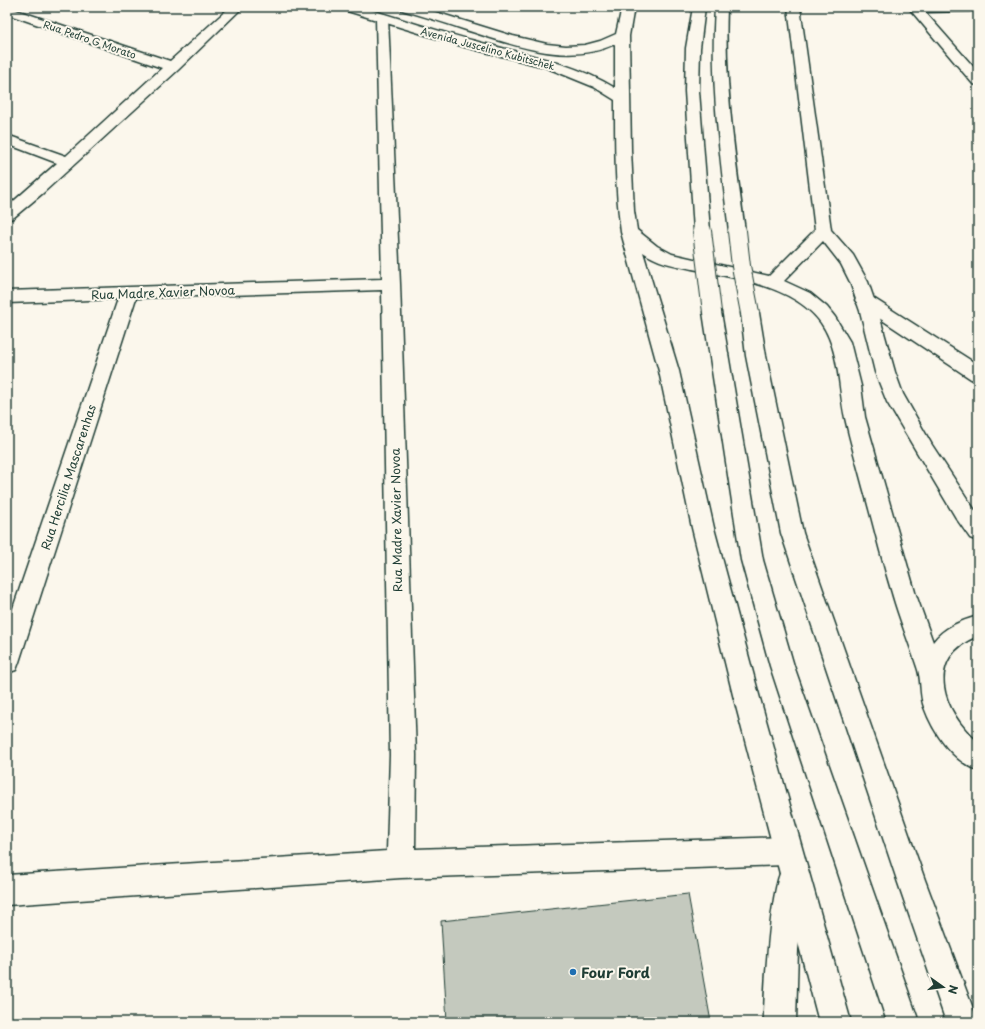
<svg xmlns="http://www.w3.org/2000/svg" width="985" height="1029" font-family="'Playpen Sans',sans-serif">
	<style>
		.building { fill: #c4c9be; stroke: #1f3d34 }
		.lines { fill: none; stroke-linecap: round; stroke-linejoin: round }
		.minor-casing { stroke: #1f3d34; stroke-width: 3 }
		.major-casing { stroke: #1f3d34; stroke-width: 3 }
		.highway-casing { stroke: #1f3d34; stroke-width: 3 }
		.minor { fill: #fbf7ec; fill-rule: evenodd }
		.major { fill: #fbf7ec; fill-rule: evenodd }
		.highway { fill: #fbf7ec; fill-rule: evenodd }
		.highway-bridge-casing { stroke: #1f3d34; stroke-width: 20; stroke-linecap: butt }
		.highway-bridge { stroke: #fbf7ec; stroke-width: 18 }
		.poi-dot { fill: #1f6fb2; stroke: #fbf7ec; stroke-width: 1.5 }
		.labels { text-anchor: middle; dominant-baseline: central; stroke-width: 4; stroke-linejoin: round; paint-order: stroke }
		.far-street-label { font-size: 10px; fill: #1f3d34; stroke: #fbf7ec }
		.street-label { font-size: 12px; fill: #1f3d34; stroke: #fbf7ec }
		.near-poi-label { font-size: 14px; font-weight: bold; fill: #1f3d34; stroke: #fbf7ec; text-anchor: start }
	</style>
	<rect width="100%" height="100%" fill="#fbf7ec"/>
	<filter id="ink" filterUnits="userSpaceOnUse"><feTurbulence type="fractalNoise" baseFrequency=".025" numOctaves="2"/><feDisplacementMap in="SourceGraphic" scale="8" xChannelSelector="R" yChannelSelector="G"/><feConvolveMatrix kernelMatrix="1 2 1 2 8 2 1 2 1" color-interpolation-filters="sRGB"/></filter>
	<g filter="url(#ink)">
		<path class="building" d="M 688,894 L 711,1022 L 447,1022 L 441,921 Z"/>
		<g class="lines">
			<defs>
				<g id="minor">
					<path d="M 7,7 L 170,61 L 230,7 L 243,7 L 178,70 L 43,193 L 13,218 L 7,220 L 7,207 L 57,163 L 7,144 L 7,135 L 66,156 L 162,68 L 7,14 Z"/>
					<path d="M 908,7 L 975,7 L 973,10 L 969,11 L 925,12 L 978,72 L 978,85 L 973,84 Z"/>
					<path d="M 382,14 L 386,15 L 388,18 L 400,284 L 416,755 L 415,849 L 788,837 L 798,841 L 802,851 L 798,861 L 795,862 L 803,866 L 807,876 L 798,949 L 796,1022 L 764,1022 C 764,998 770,877 785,865 L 401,878 L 7,905 L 7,875 L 387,851 L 390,755 L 382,290 L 136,298 L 19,662 L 16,670 L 7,673 L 7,626 L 118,299 L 7,303 L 7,291 L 382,279 L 376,18 L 378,15 Z"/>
					<path d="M 864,294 L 870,296 L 978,365 L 978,381 L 971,379 L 858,304 L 855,300 L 858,296 Z"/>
				</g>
				<path id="major" d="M 342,7 L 361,7 C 399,18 437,31 475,41 C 522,54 573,62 615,88 L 615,44 C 567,67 511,44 463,29 C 443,22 422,16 402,10 L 400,7 L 419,7 L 513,36 L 547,44 L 566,46 L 585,45 L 600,41 L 616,34 L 622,7 L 634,7 L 629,36 L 631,150 L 634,211 L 637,230 L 657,246 L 672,254 L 769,276 L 815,230 L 788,7 L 800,7 L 831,230 L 853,255 L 868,282 L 878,311 L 895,372 L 903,394 L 932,445 L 978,515 L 978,541 L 970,538 L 956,518 L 887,402 L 875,372 L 860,311 L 850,282 L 841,264 L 823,241 L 784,281 L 810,293 L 827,307 L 835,317 L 850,342 L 861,386 L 865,417 L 915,592 L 933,642 C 944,627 961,621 978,616 L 978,636 C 923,657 942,712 978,742 L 978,770 C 952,761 933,732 924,707 C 919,694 922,680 917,667 C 909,642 899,618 892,593 C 881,558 873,522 863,487 C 857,464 850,441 845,418 C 838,386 840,351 821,323 C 793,284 731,278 688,268 C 672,265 657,262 643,252 L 679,371 L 714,528 L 759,695 L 851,1022 L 819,1022 L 733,695 L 692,528 L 659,371 L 621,232 C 615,188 615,144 615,100 L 594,87 L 545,67 L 465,47 L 344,10 Z"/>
				<g id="highway">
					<path d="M 693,7 L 705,7 L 700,48 L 699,91 L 710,231 L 708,235 L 702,236 L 696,235 L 694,231 L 685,91 L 686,48 Z"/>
					<path d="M 715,7 L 727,7 C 724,83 735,156 745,231 L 743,235 L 737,236 L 731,235 L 729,231 C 720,156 710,82 715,7 Z"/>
					<path d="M 712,306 L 718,308 L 721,312 L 763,560 L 794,666 L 919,1022 L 887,1022 L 770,666 L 741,560 L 703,312 L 706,308 Z"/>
					<path d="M 750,307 L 756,309 L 759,313 L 766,356 L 803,533 L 925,880 L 978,1022 L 946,1022 L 897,880 L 781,533 L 746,356 L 741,313 L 744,309 Z"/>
				</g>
			</defs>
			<use href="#minor" class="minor-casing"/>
			<use href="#major" class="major-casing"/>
			<use href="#highway" class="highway-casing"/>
			<use href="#minor" class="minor"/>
			<use href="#major" class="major"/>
			<use href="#highway" class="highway"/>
			<defs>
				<g id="highway-bridge">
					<path d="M 702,231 L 712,312"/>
					<path d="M 737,231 L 741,266 L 750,313"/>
				</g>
			</defs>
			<use href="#highway-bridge" class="highway-bridge-casing"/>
			<use href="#highway-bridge" class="highway-bridge"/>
		</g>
	</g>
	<circle class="poi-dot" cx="573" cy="972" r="4"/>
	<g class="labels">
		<g class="far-street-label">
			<text transform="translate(90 39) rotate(19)">Rua Pedro G Morato</text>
			<text transform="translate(488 48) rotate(15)">Avenida Juscelino Kubitschek</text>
		</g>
		<g class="street-label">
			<text transform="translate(163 292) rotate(-2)">Rua Madre Xavier Novoa</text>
			<text transform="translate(68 477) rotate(-72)">Rua Hercilia Mascarenhas</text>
			<text transform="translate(396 520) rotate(-91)">Rua Madre Xavier Novoa</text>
		</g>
		<g class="near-poi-label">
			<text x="581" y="972">Four Ford</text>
		</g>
	</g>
	<rect width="985" height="1029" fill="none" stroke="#fbf7ec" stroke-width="24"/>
	<rect x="12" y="12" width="961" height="1005" fill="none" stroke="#1f3d34" stroke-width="1.5" filter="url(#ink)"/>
	<g transform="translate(943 987) rotate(104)" stroke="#fbf7ec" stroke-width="3" paint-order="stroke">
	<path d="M0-3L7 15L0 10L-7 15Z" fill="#1f3d34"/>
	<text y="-6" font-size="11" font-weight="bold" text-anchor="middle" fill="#1f3d34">N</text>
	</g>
</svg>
